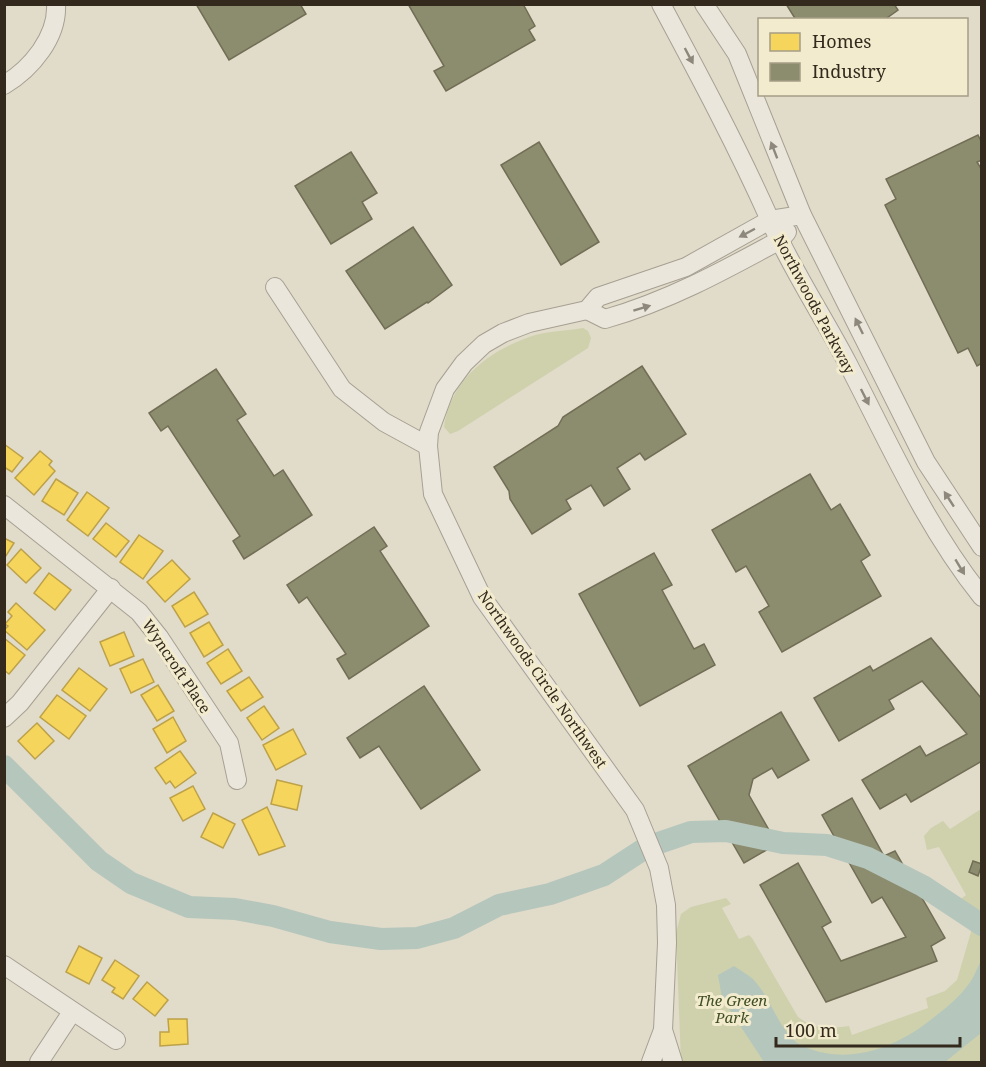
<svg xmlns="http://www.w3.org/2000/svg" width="986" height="1067" font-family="'Noto Serif',serif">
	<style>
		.green { fill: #ced1ac }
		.water { fill: #b5c6bc }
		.homes { fill: #f6d55c; stroke: #bca149; stroke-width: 1.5 }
		.industry { fill: #8c8c6e; stroke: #716e55; stroke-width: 1.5 }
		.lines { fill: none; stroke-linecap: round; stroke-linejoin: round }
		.river { stroke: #b5c6bc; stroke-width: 22 }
		.minor-casing { stroke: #a6a093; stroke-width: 20 }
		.minor { stroke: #eae6db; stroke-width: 18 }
		.oneway { fill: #8e887c }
		.labels { text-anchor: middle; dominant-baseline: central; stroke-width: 6; stroke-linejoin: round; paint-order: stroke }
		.street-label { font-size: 15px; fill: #33291c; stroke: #f3ebce }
		.park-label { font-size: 15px; font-style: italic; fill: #414f24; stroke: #f3ebce }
	</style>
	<rect width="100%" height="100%" fill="#e1dbc9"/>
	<g class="green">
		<path d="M 583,328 L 588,331 L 591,338 L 588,348 L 458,431 L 450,434 L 444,427 C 451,379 489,351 532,336 C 548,331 567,331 583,328 Z"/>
		<path d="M 981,809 L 981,1060 L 978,1062 L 681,1062 L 676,933 L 681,914 L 691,907 L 726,898 L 731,904 L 722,908 L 739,939 L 749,935 L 752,938 L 798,1017 C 815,1030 828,1029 849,1026 L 852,1035 L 928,1008 L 926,998 L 945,991 L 957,980 L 971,932 L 969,921 L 958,901 L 966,895 L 939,847 L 927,850 L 924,836 L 931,828 L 943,821 L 950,829 Z"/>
	</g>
	<path class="water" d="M 981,961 L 981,1033 L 945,1062 L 764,1062 L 722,998 L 718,975 L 734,966 C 740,970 747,974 753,979 C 771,998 777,1026 797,1043 C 841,1067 890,1051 928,1022 C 942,1011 958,999 968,985 C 974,978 977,968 981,961 Z"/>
	<g class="homes">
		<path d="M 4,444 L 23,458 L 12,472 L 4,467 Z"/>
		<path d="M 40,451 L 52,461 L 49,465 L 55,471 L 34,495 L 15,478 Z"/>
		<path d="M 56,479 L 78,493 L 64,515 L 42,501 Z"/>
		<path d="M 87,492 L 109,508 L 88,536 L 67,520 Z"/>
		<path d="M 106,523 L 129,541 L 116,557 L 93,539 Z"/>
		<path d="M 139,535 L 163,551 L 143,579 L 120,562 Z"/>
		<path d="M 4,538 L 14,543 L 4,559 Z"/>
		<path d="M 21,549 L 41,568 L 26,583 L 7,565 Z"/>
		<path d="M 172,560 L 190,579 L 165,602 L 147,582 Z"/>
		<path d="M 49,573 L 71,590 L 55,610 L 34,593 Z"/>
		<path d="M 194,592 L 208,614 L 185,627 L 172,606 Z"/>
		<path d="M 16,603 L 45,630 L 27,650 L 4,630 L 8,626 L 5,624 L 12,616 L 8,612 Z"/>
		<path d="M 209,622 L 223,645 L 204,657 L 190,633 Z"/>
		<path d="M 124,632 L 134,656 L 110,666 L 100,642 Z"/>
		<path d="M 4,638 L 25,655 L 9,674 L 4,670 Z"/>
		<path d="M 228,649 L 242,671 L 221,684 L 207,663 Z"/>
		<path d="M 143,659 L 154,682 L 131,693 L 120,669 Z"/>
		<path d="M 79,668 L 107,689 L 90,711 L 62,690 Z"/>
		<path d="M 249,677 L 263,697 L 241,711 L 227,691 Z"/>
		<path d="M 158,685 L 174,711 L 157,721 L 141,695 Z"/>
		<path d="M 57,695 L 86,716 L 69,739 L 40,717 Z"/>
		<path d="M 264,706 L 279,728 L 262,740 L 247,718 Z"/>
		<path d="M 173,717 L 186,741 L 167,753 L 153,729 Z"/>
		<path d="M 37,723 L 54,741 L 35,759 L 18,741 Z"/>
		<path d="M 293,729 L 306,754 L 276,770 L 263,745 Z"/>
		<path d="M 180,751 L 196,773 L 175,788 L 170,781 L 166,784 L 155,768 Z"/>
		<path d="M 277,780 L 302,786 L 297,810 L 271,804 Z"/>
		<path d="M 193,786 L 205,809 L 183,821 L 170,798 Z"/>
		<path d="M 267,807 L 285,846 L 259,855 L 242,820 Z"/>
		<path d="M 213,813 L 235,824 L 223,848 L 201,837 Z"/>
		<path d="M 79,946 L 102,958 L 89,984 L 66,972 Z"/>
		<path d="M 115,960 L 139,976 L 123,999 L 112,992 L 115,988 L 102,980 Z"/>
		<path d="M 147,982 L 168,1000 L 155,1016 L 133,999 Z"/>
		<path d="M 168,1019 L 187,1019 L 188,1044 L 160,1046 L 160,1032 L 169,1032 Z"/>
	</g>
	<g class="industry">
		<path d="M 196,4 L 300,4 L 306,14 L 229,60 Z"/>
		<path d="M 408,4 L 523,4 L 535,26 L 529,30 L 535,40 L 446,91 L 434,71 L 444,66 Z"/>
		<path d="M 786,4 L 894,4 L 898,10 L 884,20 L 796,20 Z"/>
		<path d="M 978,135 L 982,143 L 982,160 L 977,162 L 982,170 L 982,363 L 977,366 L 968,348 L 958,353 L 885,205 L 896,199 L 886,179 Z"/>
		<path d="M 539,142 L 599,242 L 561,265 L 501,165 Z"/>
		<path d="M 351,152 L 377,193 L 362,202 L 372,219 L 331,244 L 295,186 Z"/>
		<path d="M 413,227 L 452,285 L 428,303 L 427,302 L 385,329 L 346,271 Z"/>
		<path d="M 642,366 L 686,434 L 645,460 L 640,453 L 617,468 L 630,489 L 604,506 L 591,485 L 566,500 L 571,509 L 532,534 L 510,499 L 509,491 L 494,467 L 558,426 L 563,417 Z"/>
		<path d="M 216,369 L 246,414 L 237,420 L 274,476 L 283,470 L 312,515 L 244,559 L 233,541 L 240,536 L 168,426 L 161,431 L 149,413 Z"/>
		<path d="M 810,474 L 831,510 L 840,504 L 870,555 L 861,561 L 881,596 L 782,652 L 759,612 L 769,606 L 746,566 L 736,572 L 712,530 Z"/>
		<path d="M 374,527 L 387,546 L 380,551 L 429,626 L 349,679 L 337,659 L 346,654 L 307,597 L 299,603 L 287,585 Z"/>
		<path d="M 654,553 L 672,585 L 662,590 L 694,649 L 704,644 L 715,665 L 640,706 L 579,594 Z"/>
		<path d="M 931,638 L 982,699 L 982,761 L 911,802 L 906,794 L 880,809 L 862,780 L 920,746 L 926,756 L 967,734 L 922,681 L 889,700 L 894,709 L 839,741 L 814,698 L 870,666 L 873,671 Z"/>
		<path d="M 424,686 L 480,770 L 421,809 L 379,746 L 360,758 L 347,738 Z"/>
		<path d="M 781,712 L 809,760 L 778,778 L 772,768 L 753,779 L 749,795 L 777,844 L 744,863 L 688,766 Z"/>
		<path d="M 852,798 L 884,856 L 895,851 L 945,938 L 931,946 L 937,961 L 826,1002 L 760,885 L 798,863 L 831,922 L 822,927 L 841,961 L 906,937 L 882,897 L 872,903 L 822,815 Z"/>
		<path d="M 973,861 L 982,864 L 978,876 L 969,872 Z"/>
	</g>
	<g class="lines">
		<path class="river" d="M 4,766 L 99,861 L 131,883 L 189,907 L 235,909 L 273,916 L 330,932 L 381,939 L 417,938 L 454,928 L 499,905 L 550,894 L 604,875 L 647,847 L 691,832 L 726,831 L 783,843 L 827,845 L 868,858 L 923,886 L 982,925"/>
		<defs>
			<g id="minor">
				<path d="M 661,4 C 699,75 737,146 770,220 C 792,270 823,316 848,364 C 889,443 926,527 982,597"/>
				<path d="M 704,4 L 737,54 L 802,215 L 926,462 L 982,547"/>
				<path d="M 4,85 C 31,69 58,37 56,4"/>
				<path d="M 275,287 L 342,389 L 384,422 L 428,446"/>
				<path d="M 587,310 L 605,319 C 668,301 723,271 780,240 L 787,232"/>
				<path d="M 4,505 L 139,612 L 159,637 L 229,743 L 237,780"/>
				<path d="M 4,718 L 20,703 L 111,588"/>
				<path d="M 4,965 L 116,1040"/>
				<path d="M 39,1062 L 72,1012"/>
				<path d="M 651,1062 L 663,1030"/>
				<path d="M 673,1062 L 663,1030 L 667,943 L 666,905 L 659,868 L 635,810 L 482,597 L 433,494 L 428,446 L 429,432 L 445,389 L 464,363 L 484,344 L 503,333 L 529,323 L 587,310 L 598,297 L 686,267 L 770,220 L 802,215"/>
			</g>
		</defs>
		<use href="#minor" class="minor-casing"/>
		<use href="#minor" class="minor"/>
	</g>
	<defs><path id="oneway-solid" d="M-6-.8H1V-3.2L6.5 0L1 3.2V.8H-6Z" transform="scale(1.5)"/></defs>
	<g class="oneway">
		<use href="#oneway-solid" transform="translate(689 56) rotate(62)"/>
		<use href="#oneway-solid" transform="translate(774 150) rotate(-111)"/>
		<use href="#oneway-solid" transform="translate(747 233) rotate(152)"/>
		<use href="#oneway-solid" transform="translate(642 308) rotate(-17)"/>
		<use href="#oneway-solid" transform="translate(859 326) rotate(-116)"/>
		<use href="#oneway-solid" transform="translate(865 397) rotate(63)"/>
		<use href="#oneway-solid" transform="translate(949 499) rotate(-123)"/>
		<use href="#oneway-solid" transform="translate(960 567) rotate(59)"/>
	</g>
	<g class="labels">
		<g class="street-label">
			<text transform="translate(815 304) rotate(62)">Northwoods Parkway</text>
			<text transform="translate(177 666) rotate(56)">Wyncroft Place</text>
			<text transform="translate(543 679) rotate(55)">Northwoods Circle Northwest</text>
		</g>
		<g class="park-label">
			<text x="732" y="1000">The Green<tspan x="732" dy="17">Park</tspan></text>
		</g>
	</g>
	<rect width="986" height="1067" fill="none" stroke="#33291c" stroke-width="12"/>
	<rect x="758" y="18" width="210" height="78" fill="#f3ebce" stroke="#a69d87" stroke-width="1.5"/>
	<rect x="770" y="33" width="30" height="18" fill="#f6d55c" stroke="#a69d87" stroke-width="1.5"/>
	<text x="812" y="48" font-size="18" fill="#33291c">Homes</text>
	<rect x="770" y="63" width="30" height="18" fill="#8c8c6e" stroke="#a69d87" stroke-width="1.5"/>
	<text x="812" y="78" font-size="18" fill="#33291c">Industry</text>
	<path d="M776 1037v9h184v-9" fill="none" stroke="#33291c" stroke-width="3"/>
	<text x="785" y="1037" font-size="18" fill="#33291c" stroke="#f3ebce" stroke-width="4.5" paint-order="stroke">100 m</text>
</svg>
